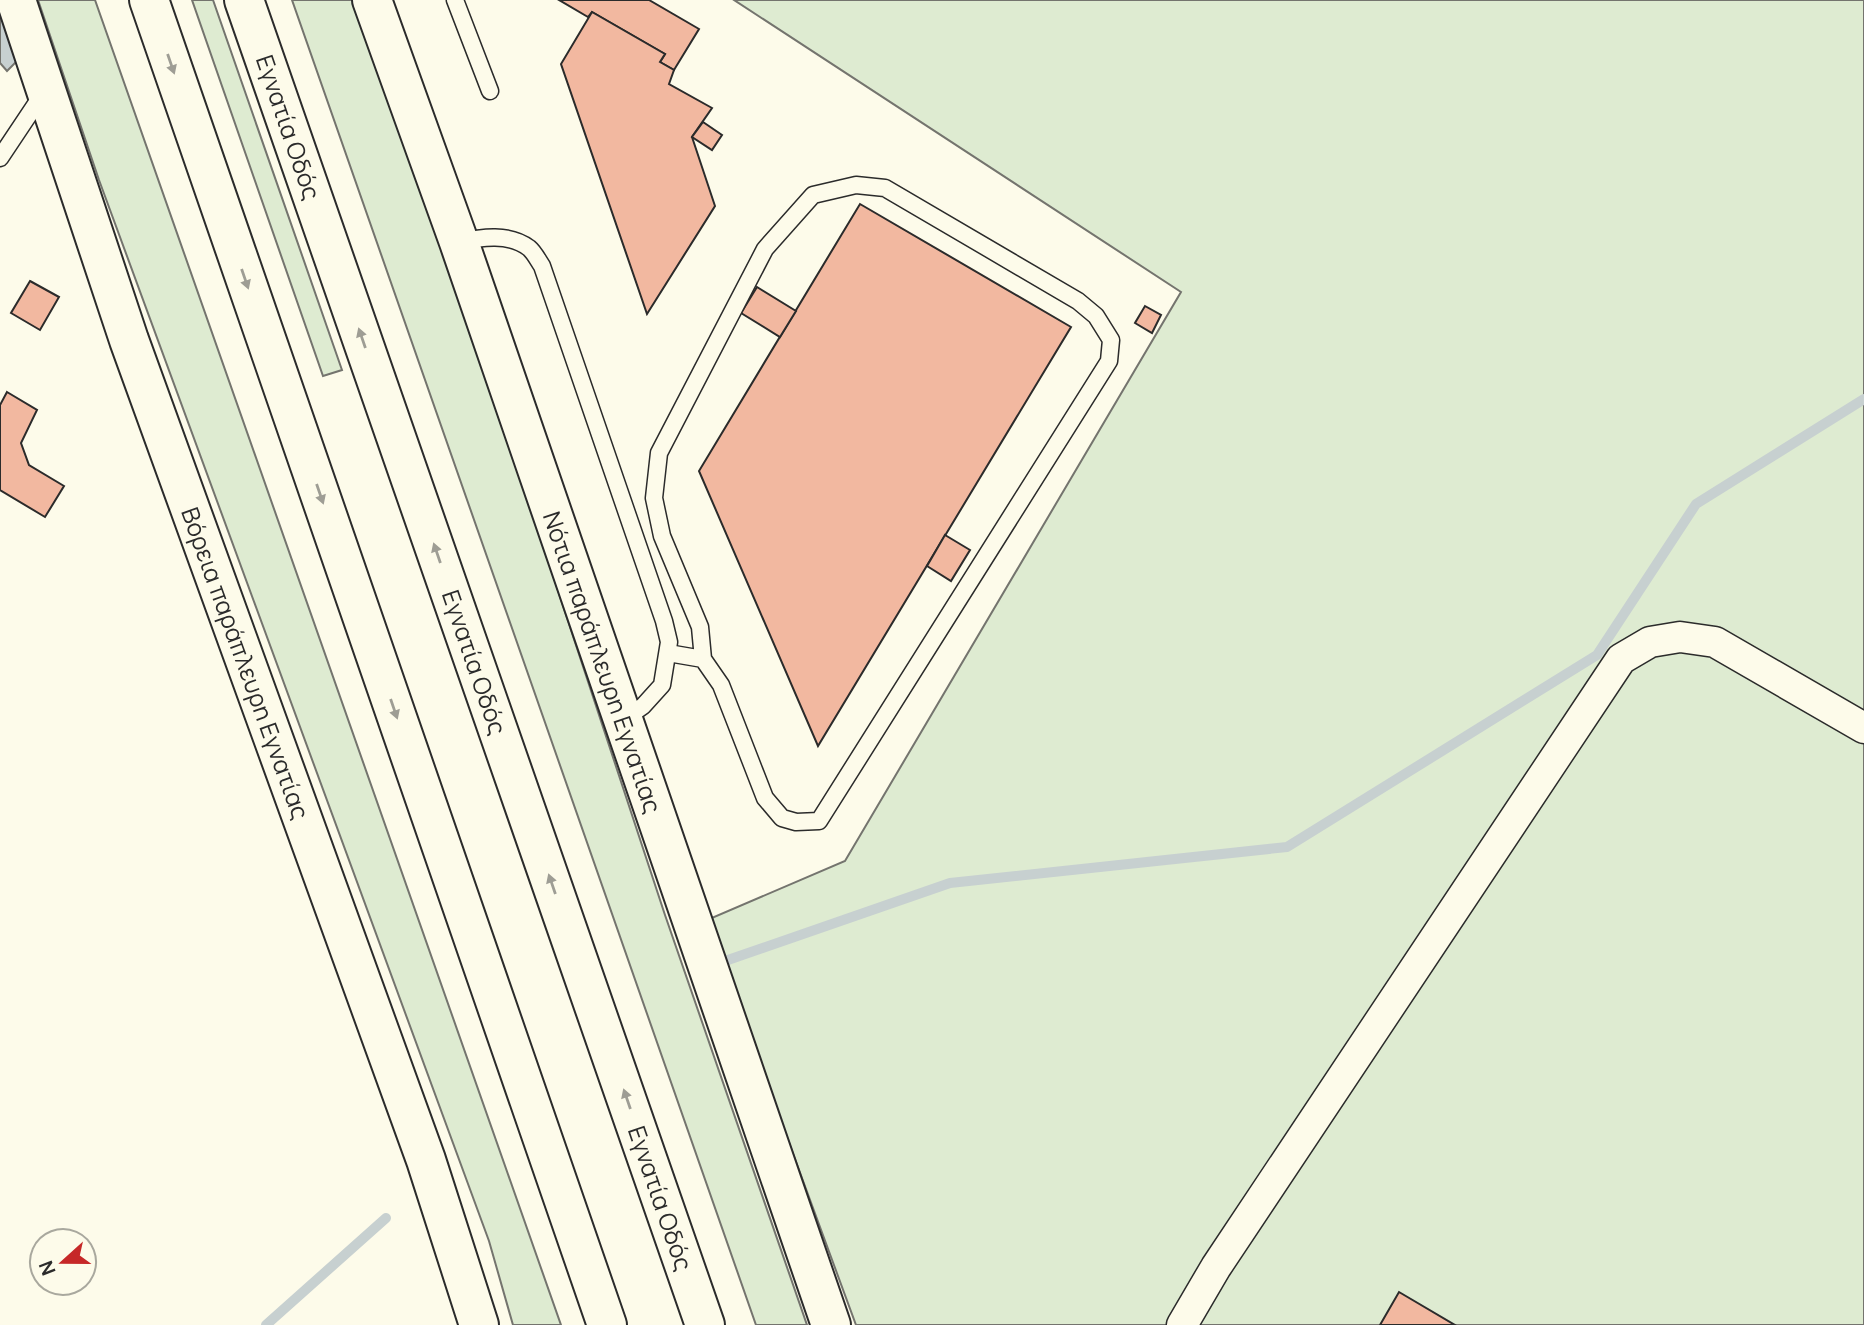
<svg xmlns="http://www.w3.org/2000/svg" width="1864" height="1325" font-family="Manrope,sans-serif">
	<style>
		.green { fill: #deebd1; stroke: #74746e; stroke-width: 2 }
		.water { fill: #c7d0d0; stroke: #74746e; stroke-width: 2 }
		.lines { fill: none; stroke-linecap: round; stroke-linejoin: round }
		.stream { stroke: #c7d0d0; stroke-width: 10 }
		.building { fill: #f2b8a0; stroke: #2b2b2b; stroke-width: 2 }
		.service-casing { stroke: #2b2b2b; stroke-width: 19 }
		.minor-casing { stroke: #2b2b2b; stroke-width: 33 }
		.tertiary-casing { stroke: #2b2b2b; stroke-width: 42 }
		.motorway-casing { stroke: #2b2b2b; stroke-width: 42 }
		.service { stroke: #fdfbea; stroke-width: 16 }
		.minor { stroke: #fdfbea; stroke-width: 30 }
		.tertiary { stroke: #fdfbea; stroke-width: 38 }
		.motorway { stroke: #fdfbea; stroke-width: 38 }
		.oneway { fill: #9e9d94 }
		.labels { text-anchor: middle; dominant-baseline: central; stroke-width: 5; stroke-linejoin: round; paint-order: stroke }
		.street-label { font-size: 24px; fill: #2b2b2b; stroke: #fdfbea }
	</style>
	<rect width="100%" height="100%" fill="#fdfbea"/>
	<g class="green">
		<path d="M 38,0 L 95,0 L 561,1325 L 513,1325 L 489,1241 L 99,180 Z"/>
		<path d="M 192,0 L 213,0 L 342,370 L 323,376 Z"/>
		<path d="M 292,0 L 356,0 L 448,257 L 665,915 L 807,1325 L 756,1325 Z"/>
		<path d="M 734,0 L 1864,0 L 1864,1325 L 856,1325 L 707,920 L 845,861 L 1181,292 Z"/>
	</g>
	<path class="water" d="M 0,1 L 17,61 L 7,71 L 0,63 Z"/>
	<g class="lines">
		<g class="stream">
			<path d="M 725,961 L 950,883 L 1287,847 L 1597,655 L 1696,504 L 1864,399"/>
			<path d="M 266,1325 L 386,1218"/>
		</g>
	</g>
	<g class="building">
		<path d="M 559,0 L 649,0 L 699,29 L 674,70 L 660,62 L 665,54 L 592,12 L 588,17 Z"/>
		<path d="M 592,12 L 665,54 L 660,62 L 674,70 L 669,84 L 712,108 L 692,137 L 715,206 L 647,314 L 561,64 Z"/>
		<path d="M 703,122 L 722,135 L 712,150 L 692,137 Z"/>
		<path d="M 860,204 L 1071,327 L 818,746 L 699,471 Z"/>
		<path d="M 30,281 L 59,297 L 40,330 L 11,313 Z"/>
		<path d="M 757,287 L 796,311 L 780,337 L 741,313 Z"/>
		<path d="M 1145,306 L 1161,315 L 1152,333 L 1135,323 Z"/>
		<path d="M 7,392 L 37,410 L 21,443 L 29,465 L 64,486 L 45,517 L 0,490 L 0,405 Z"/>
		<path d="M 945,535 L 970,550 L 951,581 L 927,566 Z"/>
		<path d="M 1399,1292 L 1455,1325 L 1380,1325 Z"/>
	</g>
	<g class="lines">
		<defs>
			<g id="service">
				<path d="M 455,0 L 490,91"/>
				<path d="M 0,158 L 44,92"/>
				<path d="M 459,242 C 482,237 509,233 529,248 C 534,252 538,260 542,266 L 664,621 L 669,642 L 662,685 L 643,706 L 623,720"/>
				<path d="M 668,653 L 703,659 L 721,685 L 765,798 L 782,818 L 796,822 L 819,821 L 1109,361 L 1111,340 L 1096,316 L 1078,301 L 885,188 L 856,185 L 813,195 L 765,249 L 659,453 L 654,498 L 662,536 L 700,627 L 703,659"/>
			</g>
			<path id="minor" d="M 1182,1325 L 1216,1267 L 1621,659 L 1650,642 L 1680,637 L 1715,642 L 1864,728"/>
			<g id="tertiary">
				<path d="M 16,0 L 129,340 L 426,1160 L 479,1325"/>
				<path d="M 372,0 L 459,242 L 831,1325"/>
			</g>
			<g id="motorway">
				<path d="M 149,0 L 607,1325"/>
				<path d="M 244,0 L 705,1325"/>
			</g>
		</defs>
		<use href="#service" class="service-casing"/>
		<use href="#minor" class="minor-casing"/>
		<use href="#tertiary" class="tertiary-casing"/>
		<use href="#motorway" class="motorway-casing"/>
		<use href="#service" class="service"/>
		<use href="#minor" class="minor"/>
		<use href="#tertiary" class="tertiary"/>
		<use href="#motorway" class="motorway"/>
	</g>
	<defs><path id="oneway-solid" d="M-6-.8H1V-3.2L6.5 0L1 3.2V.8H-6Z" transform="scale(1.75)"/></defs>
	<g class="oneway">
		<use href="#oneway-solid" transform="translate(171 64) rotate(71)"/>
		<use href="#oneway-solid" transform="translate(245 279) rotate(71)"/>
		<use href="#oneway-solid" transform="translate(362 338) rotate(-109)"/>
		<use href="#oneway-solid" transform="translate(320 494) rotate(71)"/>
		<use href="#oneway-solid" transform="translate(437 553) rotate(-109)"/>
		<use href="#oneway-solid" transform="translate(394 709) rotate(71)"/>
		<use href="#oneway-solid" transform="translate(552 884) rotate(-109)"/>
		<use href="#oneway-solid" transform="translate(627 1099) rotate(-109)"/>
	</g>
	<g class="labels">
		<g class="street-label">
			<text transform="translate(289 127) rotate(71)">Εγνατία Οδός</text>
			<text transform="translate(475 662) rotate(71)">Εγνατία Οδός</text>
			<text transform="translate(603 662) rotate(71)">Νότια παράπλευρη Εγνατίας</text>
			<text transform="translate(246 663) rotate(70)">Βόρεια παράπλευρη Εγνατίας</text>
			<text transform="translate(661 1198) rotate(71)">Εγνατία Οδός</text>
		</g>
	</g>
	<g transform="translate(63 1262) rotate(249)"><circle r="33" fill="#fdfbea" stroke="#a9a89e" stroke-width="2"/>
	<path d="M0-5L12 26L0 18L-12 26Z" fill="#c62828"/>
	<text y="-10" font-size="19" font-weight="bold" text-anchor="middle" fill="#2b2b2b">N</text>
	</g>
</svg>
